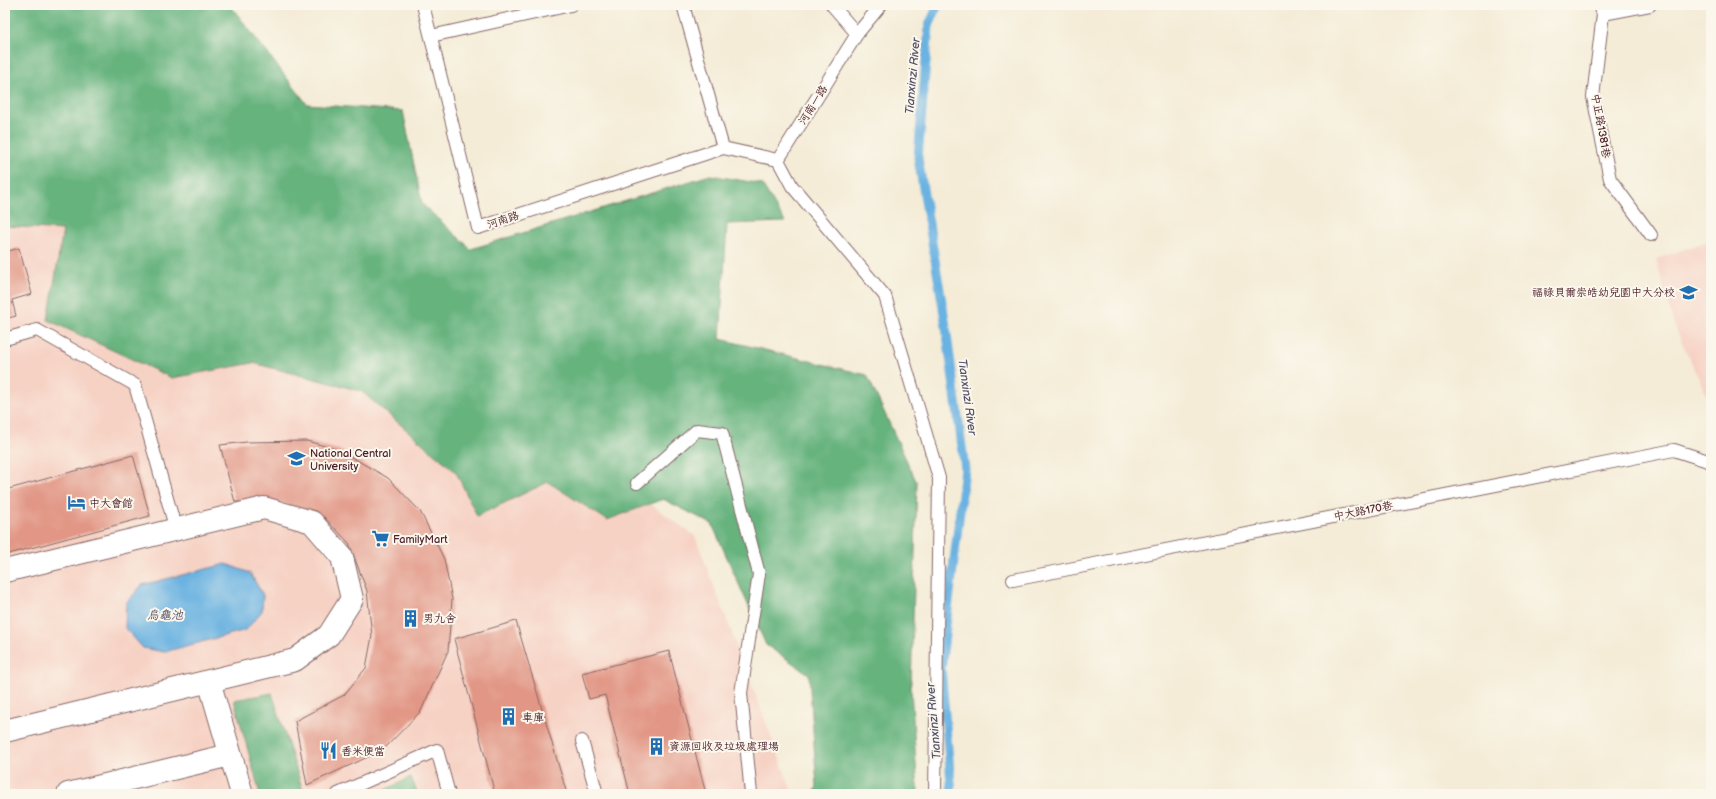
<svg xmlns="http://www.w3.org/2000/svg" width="1716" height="799" font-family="'Balsamiq Sans','LXGW WenKai TC',sans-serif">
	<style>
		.built { fill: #f6d2c4 }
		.forest { fill: #66b37e; stroke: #586954 }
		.water { fill: #6ab2e1; stroke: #5a6886 }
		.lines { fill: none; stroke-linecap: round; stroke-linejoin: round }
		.stream { stroke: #6ab2e1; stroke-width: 9 }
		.building { fill: #e29786 }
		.service-casing { stroke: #866767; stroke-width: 14 }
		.minor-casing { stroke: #866767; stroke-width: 24 }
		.service { stroke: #fff; stroke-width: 12 }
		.minor { stroke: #fff; stroke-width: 22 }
		.labels { text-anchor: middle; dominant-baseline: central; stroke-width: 4; stroke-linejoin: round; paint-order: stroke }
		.street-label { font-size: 11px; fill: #4a1f2b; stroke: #fbf7ec }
		.poi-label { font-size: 11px; fill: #4a1f2b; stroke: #fbf7ec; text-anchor: start }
		.water-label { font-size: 12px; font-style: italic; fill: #55526b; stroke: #fbf7ec }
	</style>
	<rect width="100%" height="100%" fill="#fbf7ec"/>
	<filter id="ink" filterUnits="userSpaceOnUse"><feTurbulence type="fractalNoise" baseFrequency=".025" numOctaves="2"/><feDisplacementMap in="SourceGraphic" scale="8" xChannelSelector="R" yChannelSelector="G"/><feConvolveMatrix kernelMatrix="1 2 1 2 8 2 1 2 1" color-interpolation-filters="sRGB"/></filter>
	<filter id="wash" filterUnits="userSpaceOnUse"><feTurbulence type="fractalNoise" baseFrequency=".012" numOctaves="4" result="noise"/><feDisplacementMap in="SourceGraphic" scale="16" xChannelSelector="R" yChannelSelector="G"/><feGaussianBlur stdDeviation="0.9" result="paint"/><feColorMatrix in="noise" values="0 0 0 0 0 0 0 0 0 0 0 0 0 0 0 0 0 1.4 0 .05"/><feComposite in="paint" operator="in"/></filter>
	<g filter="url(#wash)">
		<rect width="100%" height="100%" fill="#f4ecd7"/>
		<g class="built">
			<path d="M 164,206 L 481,383 L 695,536 L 793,794 L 5,794 L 5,212 Z"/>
			<path d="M 1711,240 L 1711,405 L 1674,325 L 1656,259 Z"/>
		</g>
		<g class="forest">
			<path d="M 5,5 L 230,5 L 307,104 L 403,111 L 422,204 L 471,249 L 710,175 L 762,184 L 785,222 L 727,224 L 720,339 L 867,375 L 917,483 L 911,689 L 918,794 L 812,794 L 817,787 L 809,674 L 766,645 L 712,524 L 663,499 L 607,520 L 548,482 L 477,516 L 456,472 L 361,391 L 253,363 L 172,378 L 48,320 L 63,230 L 5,226 Z"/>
			<path d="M 272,693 L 304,794 L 260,794 L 234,700 Z"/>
			<path d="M 411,777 L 418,794 L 377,794 Z"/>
		</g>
		<path class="water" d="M 226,564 L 250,573 L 263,595 L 262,611 L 246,630 L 164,652 L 143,648 L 125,628 L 126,603 L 142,585 Z"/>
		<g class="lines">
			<path class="stream" d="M 938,5 L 929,25 L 918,158 L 945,320 L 965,469 L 941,668 L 952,794"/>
		</g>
		<g id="blocks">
			<g class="building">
				<path d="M 19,248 L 32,294 L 12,300 L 16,316 L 5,319 L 5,252 Z"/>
				<path d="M 307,441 L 339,450 L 388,478 L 420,511 L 444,559 L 452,599 L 448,651 L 421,711 L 383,750 L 307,785 L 295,721 L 344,695 L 366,668 L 372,636 L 367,591 L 349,543 L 324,517 L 282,503 L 235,502 L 220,445 L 247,442 Z"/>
				<path d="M 133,455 L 150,516 L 5,555 L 5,490 Z"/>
				<path d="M 516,621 L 567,794 L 495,794 L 454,639 Z"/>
				<path d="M 669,651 L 706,794 L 630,794 L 605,695 L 589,699 L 582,673 Z"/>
			</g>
		</g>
	</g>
	<g filter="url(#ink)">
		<use href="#blocks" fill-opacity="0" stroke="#866767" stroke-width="1"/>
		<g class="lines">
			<defs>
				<g id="service">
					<path d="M 423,5 L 478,228 L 723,148"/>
					<path d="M 683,5 L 723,148"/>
					<path d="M 832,5 L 857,34"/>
					<path d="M 1600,5 L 1603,14 L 1593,97 L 1610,179 L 1651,235"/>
					<path d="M 1603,14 L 1650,5"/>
					<path d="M 431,36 L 571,5"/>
					<path d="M 723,148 L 778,160 L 857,34 L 881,5"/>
					<path d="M 778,160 L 792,186 L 885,296 L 939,478 L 935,794"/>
					<path d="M 5,339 L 37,330 L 135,385 L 176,530"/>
					<path d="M 637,483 L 697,430 L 722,433 L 759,574 L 741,693 L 751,794"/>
					<path d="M 1013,580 L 1674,450 L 1711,462"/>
					<path d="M 582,741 L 597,794"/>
					<path d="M 338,794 L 437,750 L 449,794"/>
				</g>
				<g id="minor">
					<path d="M 5,571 L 264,508 L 312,522 L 342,557 L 352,599 L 329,635 L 295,660 L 5,731"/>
					<path d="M 209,681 L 242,794"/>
					<path d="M 68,794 L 230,755"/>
				</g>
			</defs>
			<use href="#service" class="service-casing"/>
			<use href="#minor" class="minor-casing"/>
			<use href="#service" class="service"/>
			<use href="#minor" class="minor"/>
		</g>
	</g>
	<defs>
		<symbol id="school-bare" viewBox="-9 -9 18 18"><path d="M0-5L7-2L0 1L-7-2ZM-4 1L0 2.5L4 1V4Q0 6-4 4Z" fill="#1f6fb2" stroke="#fbf7ec" stroke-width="2.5" paint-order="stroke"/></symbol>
		<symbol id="university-bare" viewBox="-9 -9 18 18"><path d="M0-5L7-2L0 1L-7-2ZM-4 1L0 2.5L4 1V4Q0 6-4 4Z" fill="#1f6fb2" stroke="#fbf7ec" stroke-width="2.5" paint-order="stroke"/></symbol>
		<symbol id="hotel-bare" viewBox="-9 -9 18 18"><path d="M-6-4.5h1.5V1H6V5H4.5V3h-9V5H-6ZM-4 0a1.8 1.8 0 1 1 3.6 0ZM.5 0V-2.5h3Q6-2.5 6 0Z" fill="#1f6fb2" stroke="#fbf7ec" stroke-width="2.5" paint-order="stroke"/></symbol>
		<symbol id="supermarket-bare" viewBox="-9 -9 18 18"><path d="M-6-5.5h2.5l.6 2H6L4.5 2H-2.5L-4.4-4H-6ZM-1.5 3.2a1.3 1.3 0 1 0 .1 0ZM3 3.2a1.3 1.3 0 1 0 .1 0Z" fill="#1f6fb2" stroke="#fbf7ec" stroke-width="2.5" paint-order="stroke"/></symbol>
		<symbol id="building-bare" viewBox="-9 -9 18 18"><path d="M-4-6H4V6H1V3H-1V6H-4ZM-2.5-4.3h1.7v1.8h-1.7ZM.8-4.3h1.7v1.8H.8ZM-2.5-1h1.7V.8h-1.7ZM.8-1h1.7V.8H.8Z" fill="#1f6fb2" stroke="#fbf7ec" stroke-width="2.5" paint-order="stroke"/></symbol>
		<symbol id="restaurant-bare" viewBox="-9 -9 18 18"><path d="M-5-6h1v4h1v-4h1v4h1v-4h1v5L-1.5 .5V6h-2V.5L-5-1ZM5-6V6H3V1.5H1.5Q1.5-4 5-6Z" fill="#1f6fb2" stroke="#fbf7ec" stroke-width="2.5" paint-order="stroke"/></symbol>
	</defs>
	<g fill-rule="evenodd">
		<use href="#school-bare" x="1676" y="280" width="25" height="25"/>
		<use href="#university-bare" x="284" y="446" width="25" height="25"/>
		<use href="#hotel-bare" x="64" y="490" width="25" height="25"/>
		<use href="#supermarket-bare" x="368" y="526" width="25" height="25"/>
		<use href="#building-bare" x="398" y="606" width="25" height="25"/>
		<use href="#building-bare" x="496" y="704" width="25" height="25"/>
		<use href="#building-bare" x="644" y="734" width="25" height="25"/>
		<use href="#restaurant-bare" x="316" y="738" width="25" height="25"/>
	</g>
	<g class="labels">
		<g class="street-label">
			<text transform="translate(813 105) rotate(-58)">河南一路</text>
			<text transform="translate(1601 126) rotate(80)">中正路1381巷</text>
			<text transform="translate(503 220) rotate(-18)">河南路</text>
			<text transform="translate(1363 511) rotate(-11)">中大路170巷</text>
		</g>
		<g class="poi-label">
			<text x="1675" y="292" text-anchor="end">福祿貝爾崇皓幼兒園中大分校</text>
			<text x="310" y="453">National Central<tspan x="310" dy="13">University</tspan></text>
			<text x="89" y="503">中大會館</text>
			<text x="393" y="539">FamilyMart</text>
			<text x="423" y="618">男九舍</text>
			<text x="522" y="717">車庫</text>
			<text x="669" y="746">資源回收及垃圾處理場</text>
			<text x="341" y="751">香米便當</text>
		</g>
		<g class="water-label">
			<text transform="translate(913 76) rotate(-85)">Tianxinzi River</text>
			<text transform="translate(967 397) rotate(82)">Tianxinzi River</text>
			<text x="165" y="615">烏龜池</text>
			<text transform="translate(934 721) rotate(-95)">Tianxinzi River</text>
		</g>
	</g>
	<rect width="1716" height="799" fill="none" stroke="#fbf7ec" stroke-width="20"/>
</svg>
